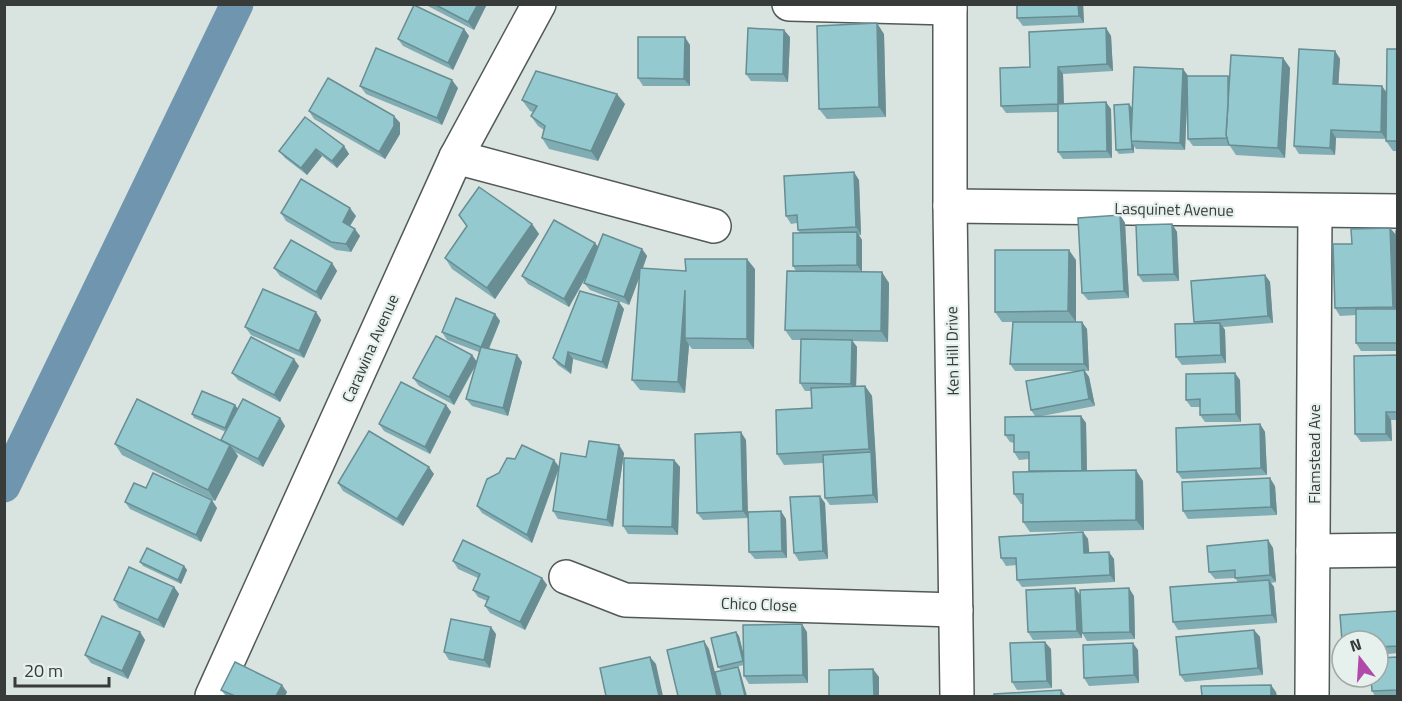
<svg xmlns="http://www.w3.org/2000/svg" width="1402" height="701" font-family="'Titillium Web',sans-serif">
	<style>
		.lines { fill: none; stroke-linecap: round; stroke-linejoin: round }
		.canal { stroke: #6f96ae; stroke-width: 33 }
		.minor-casing { stroke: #525a58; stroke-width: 36 }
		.minor { stroke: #fff; stroke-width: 33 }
		.wall { fill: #7fadb3 }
		.shaded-wall { fill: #688d92 }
		.building { fill: #94c9d0; stroke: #688d92; stroke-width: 1.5 }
		.labels { text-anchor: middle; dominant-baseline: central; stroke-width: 4.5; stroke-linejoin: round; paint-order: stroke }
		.street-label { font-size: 16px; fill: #373b3a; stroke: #e6f0ed }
	</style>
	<rect width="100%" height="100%" fill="#d9e3df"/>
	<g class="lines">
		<path class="canal" d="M 4,486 L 237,4"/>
		<defs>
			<g id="minor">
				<path d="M 789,4 L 950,8"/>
				<path d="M 950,4 L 950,206 L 957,696"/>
				<path d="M 456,157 L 714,226"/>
				<path d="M 950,206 L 1398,211"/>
				<path d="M 1313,551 L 1398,550"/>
				<path d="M 566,577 L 625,600 L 956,610"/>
				<path d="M 212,696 L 456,157 L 539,4"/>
				<path d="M 1312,696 L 1315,211"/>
			</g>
		</defs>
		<use href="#minor" class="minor-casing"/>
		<use href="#minor" class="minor"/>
	</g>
	<g class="wall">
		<path d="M 424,4 L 487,4 L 474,30 Z"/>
		<path d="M 1083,4 L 1084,23 L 1023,26 L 1017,18 Z"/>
		<path d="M 1106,28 L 1111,36 L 1113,71 L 1063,74 L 1064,104 L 1111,109 L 1112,158 L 1063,159 L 1058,152 L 1058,112 L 1006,113 L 1001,106 L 1030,67 Z"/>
		<path d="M 464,29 L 469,36 L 453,70 L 403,46 L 398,39 Z"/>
		<path d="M 884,34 L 886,117 L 827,119 L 819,109 Z"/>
		<path d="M 790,37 L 788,82 L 751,81 L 746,74 Z"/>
		<path d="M 690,45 L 690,86 L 643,86 L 638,78 Z"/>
		<path d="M 1398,49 L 1398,151 L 1393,151 L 1386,141 L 1386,139 L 1336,138 L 1335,155 L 1299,154 L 1294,146 L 1335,51 L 1340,59 L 1338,84 L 1386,92 Z"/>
		<path d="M 1283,58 L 1290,68 L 1285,158 L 1236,155 L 1230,146 L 1193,146 L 1188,139 L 1188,84 L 1185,150 L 1136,149 L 1134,146 L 1134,153 L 1119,154 L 1116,150 L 1129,104 L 1132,108 L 1183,69 L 1188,76 L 1228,76 L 1230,78 Z"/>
		<path d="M 360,86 L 458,88 L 442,125 L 366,94 Z"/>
		<path d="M 522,100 L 625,104 L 598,161 L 549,149 L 542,138 L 544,130 L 538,126 L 531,116 L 533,112 L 530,111 Z"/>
		<path d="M 309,111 L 394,116 L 400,123 L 400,134 L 385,159 L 314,119 Z"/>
		<path d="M 344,146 L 349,154 L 337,168 L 322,156 L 307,175 L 285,158 L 279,151 Z"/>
		<path d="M 859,180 L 861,235 L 859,235 L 862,240 L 862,272 L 889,283 L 888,342 L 852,341 L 857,347 L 856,386 L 865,386 L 872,396 L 878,503 L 830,505 L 825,498 L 823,463 L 784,465 L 777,454 L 812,408 L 811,391 L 805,391 L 800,383 L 801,340 L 792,340 L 785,330 L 796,271 L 793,266 L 800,233 L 798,230 L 797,223 L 791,224 L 786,216 Z"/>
		<path d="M 281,213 L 356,216 L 350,226 L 360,236 L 351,252 L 336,250 L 286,221 Z"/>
		<path d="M 1120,215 L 1125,223 L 1129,298 L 1088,300 L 1082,293 Z"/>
		<path d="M 532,224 L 539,234 L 495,299 L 452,269 L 445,258 Z"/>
		<path d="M 1172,224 L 1177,232 L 1179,281 L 1143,282 L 1138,275 Z"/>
		<path d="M 1390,228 L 1396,235 L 1398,296 L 1398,351 L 1361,351 L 1356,343 L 1356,315 L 1340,316 L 1335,308 L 1352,244 Z"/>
		<path d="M 598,247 L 642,249 L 647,256 L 643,268 L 686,271 L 755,269 L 754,349 L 692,349 L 689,345 L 685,393 L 640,390 L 632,380 L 640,276 L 629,305 L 590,290 L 584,283 L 588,273 L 569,307 L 528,284 L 522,276 Z"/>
		<path d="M 1076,260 L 1076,322 L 1087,329 L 1089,371 L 1085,371 L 1089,377 L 1095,406 L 1042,416 L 1081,416 L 1086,423 L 1087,471 L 1143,481 L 1144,530 L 1030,532 L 1023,522 L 1023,504 L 1021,504 L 1014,494 L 1030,472 L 1029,459 L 1019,460 L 1014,452 L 1014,443 L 1010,442 L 1005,435 L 1035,416 L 1031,410 L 1076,371 L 1015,371 L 1010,364 L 1013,322 L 1002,322 L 995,312 Z"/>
		<path d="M 332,263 L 337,271 L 321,300 L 280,276 L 274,268 Z"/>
		<path d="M 1265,275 L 1270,282 L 1273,323 L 1223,327 L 1225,330 L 1226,363 L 1182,365 L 1176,357 L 1196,323 L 1194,322 Z"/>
		<path d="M 624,309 L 607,369 L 573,359 L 571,374 L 558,365 L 553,358 Z"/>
		<path d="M 316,312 L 321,320 L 304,358 L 251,335 L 245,327 Z"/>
		<path d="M 495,314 L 500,321 L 489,349 L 517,355 L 522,362 L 508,416 L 472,406 L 466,399 L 476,365 L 454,405 L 419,386 L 413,378 L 472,355 L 477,362 L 479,352 L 447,340 L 442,332 Z"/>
		<path d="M 1398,355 L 1398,420 L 1391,420 L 1392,441 L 1361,442 L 1355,434 Z"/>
		<path d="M 299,366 L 280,402 L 238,380 L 232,373 Z"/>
		<path d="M 1240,380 L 1241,422 L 1205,422 L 1200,415 L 1200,407 L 1191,407 L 1186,400 Z"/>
		<path d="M 235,405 L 238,409 L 280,418 L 285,426 L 263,467 L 235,452 L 238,456 L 215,501 L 122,455 L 115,444 L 222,441 L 226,432 L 194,418 L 192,414 Z"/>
		<path d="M 446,405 L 451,412 L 430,454 L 384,431 L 379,424 Z"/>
		<path d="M 1260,424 L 1265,432 L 1267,475 L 1182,479 L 1177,472 Z"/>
		<path d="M 746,440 L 748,518 L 703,520 L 697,513 Z"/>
		<path d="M 624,453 L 613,527 L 558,519 L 553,511 L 559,469 L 532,543 L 482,513 L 477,506 L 499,473 L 515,459 L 554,460 L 559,467 L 586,457 Z"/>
		<path d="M 674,460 L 680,467 L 678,535 L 628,534 L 623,526 Z"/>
		<path d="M 434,474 L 403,526 L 343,491 L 338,483 Z"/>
		<path d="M 1275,486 L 1277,515 L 1188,519 L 1183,511 Z"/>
		<path d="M 146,488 L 217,508 L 201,542 L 130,509 L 125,502 Z"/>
		<path d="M 825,503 L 828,559 L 799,561 L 794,553 Z"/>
		<path d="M 786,519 L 787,558 L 755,559 L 749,552 Z"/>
		<path d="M 1083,532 L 1088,539 L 1089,553 L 1114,559 L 1115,582 L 1022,587 L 1017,580 L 1017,565 L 1006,566 L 1001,558 Z"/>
		<path d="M 1268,540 L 1273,548 L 1276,582 L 1271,583 L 1274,587 L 1277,623 L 1178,630 L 1173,622 L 1238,582 L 1235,578 L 1215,579 L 1209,572 Z"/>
		<path d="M 453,561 L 542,578 L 547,585 L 525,630 L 490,613 L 485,606 L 487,601 L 478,597 L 473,590 L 478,578 L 458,569 Z"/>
		<path d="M 140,562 L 184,566 L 187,570 L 181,584 L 143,566 Z"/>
		<path d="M 174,587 L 179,594 L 164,628 L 119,608 L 114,600 Z"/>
		<path d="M 1075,588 L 1080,595 L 1134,596 L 1135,639 L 1087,641 L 1082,633 L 1082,638 L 1033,640 L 1028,632 Z"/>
		<path d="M 1398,611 L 1398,653 L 1378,655 L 1378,641 Z"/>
		<path d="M 1254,630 L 1260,637 L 1263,675 L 1185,682 L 1180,675 Z"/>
		<path d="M 140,632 L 145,640 L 128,679 L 91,663 L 85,655 Z"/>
		<path d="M 736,632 L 739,636 L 744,657 L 807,632 L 808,683 L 749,684 L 744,676 L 744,665 L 721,670 L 718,667 Z"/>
		<path d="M 496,634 L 490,668 L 449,660 L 444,652 Z"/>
		<path d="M 1051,649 L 1052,688 L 1017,690 L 1012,682 Z"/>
		<path d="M 1138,650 L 1139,683 L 1089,686 L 1084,678 Z"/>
		<path d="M 1398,657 L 1398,696 L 1375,696 L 1372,691 Z"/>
		<path d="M 221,690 L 287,692 L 285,696 L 226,696 Z"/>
	</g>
	<g class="shaded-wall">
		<path d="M 478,4 L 487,4 L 474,30 L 468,22 Z"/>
		<path d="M 1078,4 L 1083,4 L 1084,23 L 1079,16 Z"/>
		<path d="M 877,23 L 884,34 L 886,117 L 879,107 Z"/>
		<path d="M 1106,28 L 1111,36 L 1113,71 L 1107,64 Z"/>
		<path d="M 464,29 L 469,36 L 453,70 L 448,63 Z"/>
		<path d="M 784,30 L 790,37 L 788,82 L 783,74 Z"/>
		<path d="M 685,37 L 690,45 L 690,86 L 684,79 Z"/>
		<path d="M 1335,51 L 1340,59 L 1338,92 L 1333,84 Z"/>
		<path d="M 1283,58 L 1290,68 L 1285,158 L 1278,148 Z"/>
		<path d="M 1058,67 L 1063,74 L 1064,112 L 1058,104 Z"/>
		<path d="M 1183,69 L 1188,76 L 1185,150 L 1180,143 Z"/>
		<path d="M 452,80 L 458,88 L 442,125 L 437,118 Z"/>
		<path d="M 1382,86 L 1387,93 L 1386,139 L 1381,132 Z"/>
		<path d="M 617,94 L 625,104 L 598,161 L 591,151 Z"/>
		<path d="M 1106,102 L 1111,109 L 1112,158 L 1107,151 Z"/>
		<path d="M 1129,104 L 1132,108 L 1131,141 Z"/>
		<path d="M 394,116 L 400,123 L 400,134 L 385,159 L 379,152 Z"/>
		<path d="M 1331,130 L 1336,138 L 1335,155 L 1330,148 Z"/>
		<path d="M 1131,142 L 1134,146 L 1134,153 L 1132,149 Z"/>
		<path d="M 344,146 L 349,154 L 337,168 L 332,161 Z"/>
		<path d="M 316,149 L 322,156 L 307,175 L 301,168 Z"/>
		<path d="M 854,172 L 859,180 L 861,235 L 856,227 Z"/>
		<path d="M 350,208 L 356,216 L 348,229 L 343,222 Z"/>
		<path d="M 1120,215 L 1125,223 L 1129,298 L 1124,291 Z"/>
		<path d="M 532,224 L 539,234 L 495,299 L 487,288 Z"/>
		<path d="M 1172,224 L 1177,232 L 1179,281 L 1174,274 Z"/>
		<path d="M 1390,228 L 1396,235 L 1398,313 L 1393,307 Z"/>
		<path d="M 355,229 L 360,236 L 351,252 L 346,244 Z"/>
		<path d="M 857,232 L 862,240 L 862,272 L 857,265 Z"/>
		<path d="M 595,243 L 601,250 L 569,307 L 564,299 Z"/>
		<path d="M 642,249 L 647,256 L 629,305 L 624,297 Z"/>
		<path d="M 1069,250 L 1076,260 L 1076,322 L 1068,311 Z"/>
		<path d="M 747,259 L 755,269 L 754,349 L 747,339 Z"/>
		<path d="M 332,263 L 337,271 L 321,300 L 316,292 Z"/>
		<path d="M 882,272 L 889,283 L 888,342 L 881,331 Z"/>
		<path d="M 1265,275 L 1270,282 L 1273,323 L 1268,316 Z"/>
		<path d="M 685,290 L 685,338 L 689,345 L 685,393 L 678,382 Z"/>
		<path d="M 619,302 L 624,309 L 607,369 L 602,362 Z"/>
		<path d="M 316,312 L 321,320 L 304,358 L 299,351 Z"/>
		<path d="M 495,314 L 500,321 L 486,355 L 481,347 Z"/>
		<path d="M 1082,322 L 1087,329 L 1089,371 L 1084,364 Z"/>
		<path d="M 1220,323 L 1225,330 L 1226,363 L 1221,355 Z"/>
		<path d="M 852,340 L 857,347 L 856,392 L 851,384 Z"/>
		<path d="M 568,352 L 573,359 L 571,374 L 565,367 Z"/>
		<path d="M 472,355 L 477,362 L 454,405 L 449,397 Z"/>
		<path d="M 517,355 L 522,362 L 508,416 L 503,408 Z"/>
		<path d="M 294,359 L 299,366 L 280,402 L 274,395 Z"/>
		<path d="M 1084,370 L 1089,377 L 1095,406 L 1089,399 Z"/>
		<path d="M 1235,373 L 1240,380 L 1241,422 L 1236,414 Z"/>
		<path d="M 865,386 L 872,396 L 876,460 L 869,449 Z"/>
		<path d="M 235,405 L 238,409 L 227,432 L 225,428 Z"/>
		<path d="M 446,405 L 451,412 L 430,454 L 425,447 Z"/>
		<path d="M 1386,412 L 1391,420 L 1392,441 L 1386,434 Z"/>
		<path d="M 1081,416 L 1086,423 L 1087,478 L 1082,471 Z"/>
		<path d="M 280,418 L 285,426 L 263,467 L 258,459 Z"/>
		<path d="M 1260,424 L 1265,432 L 1267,475 L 1261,468 Z"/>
		<path d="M 741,432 L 746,440 L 748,518 L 743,511 Z"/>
		<path d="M 230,445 L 238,456 L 215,501 L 208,490 Z"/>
		<path d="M 619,445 L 624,453 L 613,527 L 607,520 Z"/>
		<path d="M 871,452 L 876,460 L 878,503 L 873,495 Z"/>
		<path d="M 554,460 L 559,467 L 532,543 L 527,535 Z"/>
		<path d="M 674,460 L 680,467 L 678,535 L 672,527 Z"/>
		<path d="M 429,467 L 434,474 L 403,526 L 397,519 Z"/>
		<path d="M 1136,470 L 1143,481 L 1144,530 L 1136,520 Z"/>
		<path d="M 1270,478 L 1275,486 L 1277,515 L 1271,507 Z"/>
		<path d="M 820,496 L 825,503 L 828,559 L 823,551 Z"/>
		<path d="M 212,500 L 217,508 L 201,542 L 196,535 Z"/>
		<path d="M 781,511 L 786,519 L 787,558 L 782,551 Z"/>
		<path d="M 1083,532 L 1088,539 L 1090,560 L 1084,553 Z"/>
		<path d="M 1268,540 L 1273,548 L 1276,582 L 1270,575 Z"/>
		<path d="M 1109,552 L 1114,559 L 1115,582 L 1110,575 Z"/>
		<path d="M 184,566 L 187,570 L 181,584 L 178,580 Z"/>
		<path d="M 542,578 L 547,585 L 525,630 L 520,622 Z"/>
		<path d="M 1269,580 L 1274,587 L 1277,623 L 1272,615 Z"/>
		<path d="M 174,587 L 179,594 L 164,628 L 158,620 Z"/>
		<path d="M 1075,588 L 1080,595 L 1082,638 L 1077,631 Z"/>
		<path d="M 1129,588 L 1134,596 L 1135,639 L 1130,632 Z"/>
		<path d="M 802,624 L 807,632 L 808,683 L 803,675 Z"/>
		<path d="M 491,627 L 496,634 L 490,668 L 484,660 Z"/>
		<path d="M 1254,630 L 1260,637 L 1263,675 L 1258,668 Z"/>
		<path d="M 140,632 L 145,640 L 128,679 L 122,671 Z"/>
		<path d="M 736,632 L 739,636 L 746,664 L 743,661 Z"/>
		<path d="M 704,641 L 709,649 L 721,696 L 717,696 Z"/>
		<path d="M 1045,642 L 1051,649 L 1052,688 L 1047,681 Z"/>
		<path d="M 1133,643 L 1138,650 L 1139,683 L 1134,675 Z"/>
		<path d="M 650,657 L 656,664 L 663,696 L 659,696 Z"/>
		<path d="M 738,667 L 740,671 L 747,696 L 745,696 Z"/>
		<path d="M 873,669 L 879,677 L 879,696 L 874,696 Z"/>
		<path d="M 282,685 L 287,692 L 285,696 L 276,696 Z"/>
		<path d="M 1271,685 L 1276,692 L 1277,696 L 1271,696 Z"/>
		<path d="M 1061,690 L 1066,696 L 1061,696 Z"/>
	</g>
	<g class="building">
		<path d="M 434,4 L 478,4 L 468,22 Z"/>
		<path d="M 1017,4 L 1078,4 L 1079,16 L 1017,18 Z"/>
		<path d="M 414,5 L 464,29 L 448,63 L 398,39 Z"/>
		<path d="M 877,23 L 879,107 L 819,109 L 817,26 Z"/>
		<path d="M 748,28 L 784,30 L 783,74 L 746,74 Z"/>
		<path d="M 1106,28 L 1107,64 L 1058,67 L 1058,104 L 1106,102 L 1107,151 L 1058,152 L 1058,104 L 1001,106 L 1000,68 L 1030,67 L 1029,32 Z"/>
		<path d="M 638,37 L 685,37 L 684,79 L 638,78 Z"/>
		<path d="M 376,48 L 452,80 L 437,118 L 360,86 Z"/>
		<path d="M 1299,49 L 1335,51 L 1333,84 L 1382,86 L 1381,132 L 1331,130 L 1330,148 L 1294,146 Z"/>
		<path d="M 1387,49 L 1398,49 L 1398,141 L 1386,141 Z"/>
		<path d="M 1231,55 L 1283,58 L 1278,148 L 1229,145 L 1226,135 Z"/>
		<path d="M 1134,67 L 1183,69 L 1180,143 L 1131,141 Z"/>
		<path d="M 536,71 L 617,94 L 591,151 L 542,138 L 545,126 L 531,116 L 537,106 L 522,100 Z"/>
		<path d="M 1187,76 L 1228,76 L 1228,103 L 1226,135 L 1227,138 L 1188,139 Z"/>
		<path d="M 328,78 L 394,116 L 394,126 L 379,152 L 309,111 Z"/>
		<path d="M 1129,104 L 1132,149 L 1116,150 L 1114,105 Z"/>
		<path d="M 305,117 L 344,146 L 332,161 L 316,149 L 301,168 L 279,151 Z"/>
		<path d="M 854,172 L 856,227 L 798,230 L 797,215 L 786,216 L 784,176 Z"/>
		<path d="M 301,179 L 350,208 L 343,222 L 355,229 L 346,244 L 331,242 L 281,213 Z"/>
		<path d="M 479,187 L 532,224 L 487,288 L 445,258 L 467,226 L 459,215 Z"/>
		<path d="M 1120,215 L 1124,291 L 1082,293 L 1078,218 Z"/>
		<path d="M 554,220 L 595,243 L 564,299 L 522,276 Z"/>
		<path d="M 1172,224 L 1174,274 L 1138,275 L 1136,225 Z"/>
		<path d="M 1390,228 L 1393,307 L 1335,308 L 1333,244 L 1352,244 L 1351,229 Z"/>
		<path d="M 1396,231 L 1398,231 L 1397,272 Z"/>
		<path d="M 857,232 L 857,265 L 793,266 L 793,233 Z"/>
		<path d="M 603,234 L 642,249 L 624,297 L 584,283 Z"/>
		<path d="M 291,240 L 332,263 L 316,292 L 274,268 Z"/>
		<path d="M 995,250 L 1069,250 L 1068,311 L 995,312 Z"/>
		<path d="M 685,259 L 747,259 L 747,339 L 685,338 L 685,290 L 678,382 L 632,380 L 640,268 L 686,271 Z"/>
		<path d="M 787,271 L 882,272 L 881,331 L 785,330 Z"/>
		<path d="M 1265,275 L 1268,316 L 1194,322 L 1191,281 Z"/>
		<path d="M 263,289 L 316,312 L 299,351 L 245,327 Z"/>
		<path d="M 580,291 L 619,302 L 602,362 L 568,352 L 565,367 L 553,358 Z"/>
		<path d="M 456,298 L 495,314 L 481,347 L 442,332 Z"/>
		<rect x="1356" y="309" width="42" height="34"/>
		<path d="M 1013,322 L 1082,322 L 1084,364 L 1010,364 Z"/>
		<path d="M 1220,323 L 1221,355 L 1176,357 L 1175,324 Z"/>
		<path d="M 436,336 L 472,355 L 449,397 L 413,378 Z"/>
		<path d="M 251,337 L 294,359 L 274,395 L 232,373 Z"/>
		<path d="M 801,339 L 852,340 L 851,384 L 800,383 Z"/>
		<path d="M 481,347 L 517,355 L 503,408 L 466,399 Z"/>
		<path d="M 1398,355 L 1398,412 L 1386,412 L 1386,434 L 1355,434 L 1354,356 Z"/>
		<path d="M 1084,370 L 1089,399 L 1031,410 L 1026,381 Z"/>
		<path d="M 1235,373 L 1236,414 L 1200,415 L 1200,399 L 1186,400 L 1186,374 Z"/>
		<path d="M 401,382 L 446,405 L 425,447 L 379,424 Z"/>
		<path d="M 865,386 L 869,449 L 777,454 L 776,410 L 812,408 L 811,388 Z"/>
		<path d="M 202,391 L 235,405 L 225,428 L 192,414 Z"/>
		<path d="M 137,399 L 230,445 L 208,490 L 115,444 Z"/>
		<path d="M 243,399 L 280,418 L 258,459 L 221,440 Z"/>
		<path d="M 1081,416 L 1082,471 L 1029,471 L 1029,452 L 1014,452 L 1014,435 L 1005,435 L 1005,417 Z"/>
		<path d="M 1260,424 L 1261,468 L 1177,472 L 1176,428 Z"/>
		<path d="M 369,431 L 429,467 L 397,519 L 338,483 Z"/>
		<path d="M 741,432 L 743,511 L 697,513 L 695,434 Z"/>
		<path d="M 589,441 L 619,445 L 607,520 L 553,511 L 561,453 L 586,457 Z"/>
		<path d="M 522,445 L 554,460 L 527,535 L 477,506 L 487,479 L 499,473 L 507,458 L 515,459 Z"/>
		<path d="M 871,452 L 873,495 L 825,498 L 823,455 Z"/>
		<path d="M 624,458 L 674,460 L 672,527 L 623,526 Z"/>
		<path d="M 1136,470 L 1136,520 L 1023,522 L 1023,494 L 1014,494 L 1013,472 Z"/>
		<path d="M 153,473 L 212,500 L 196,535 L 125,502 L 134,483 L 146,488 Z"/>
		<path d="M 1270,478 L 1271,507 L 1183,511 L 1182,482 Z"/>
		<path d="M 820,496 L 823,551 L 794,553 L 790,497 Z"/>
		<path d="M 781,511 L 782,551 L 749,552 L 748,512 Z"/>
		<path d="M 1083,532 L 1084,553 L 1109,552 L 1110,575 L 1017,580 L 1016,558 L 1001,558 L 999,537 Z"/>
		<path d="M 463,540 L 542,578 L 520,622 L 485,606 L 489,597 L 473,590 L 480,574 L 453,561 Z"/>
		<path d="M 1268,540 L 1270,575 L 1235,578 L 1235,570 L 1209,572 L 1207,546 Z"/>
		<path d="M 147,548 L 184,566 L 178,580 L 140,562 Z"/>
		<path d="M 129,567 L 174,587 L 158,620 L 114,600 Z"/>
		<path d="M 1269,580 L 1272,615 L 1173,622 L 1170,587 Z"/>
		<path d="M 1075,588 L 1077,631 L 1028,632 L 1026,590 Z"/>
		<path d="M 1129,588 L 1130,632 L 1082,633 L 1080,590 Z"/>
		<path d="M 1398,611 L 1398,646 L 1378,647 L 1378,641 L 1342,641 L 1340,615 Z"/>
		<path d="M 102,616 L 140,632 L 122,671 L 85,655 Z"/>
		<path d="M 451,619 L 491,627 L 484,660 L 444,652 Z"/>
		<path d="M 802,624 L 803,675 L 744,676 L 743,625 Z"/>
		<path d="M 1254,630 L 1258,668 L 1180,675 L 1176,637 Z"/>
		<path d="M 736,632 L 743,661 L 718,667 L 711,638 Z"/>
		<path d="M 704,641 L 717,696 L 678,696 L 667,650 Z"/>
		<path d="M 1045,642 L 1047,681 L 1012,682 L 1010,643 Z"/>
		<path d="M 1133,643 L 1134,675 L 1084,678 L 1083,645 Z"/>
		<path d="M 650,657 L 659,696 L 606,696 L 600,668 Z"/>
		<path d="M 1398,657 L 1398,690 L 1372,691 L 1371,677 L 1378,677 L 1378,658 Z"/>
		<path d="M 235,662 L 282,685 L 276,696 L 235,696 L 221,690 Z"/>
		<path d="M 738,667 L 745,696 L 721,696 L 715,672 Z"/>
		<path d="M 873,669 L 874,696 L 829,696 L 829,670 Z"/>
		<path d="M 1271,685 L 1271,696 L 1202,696 L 1201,686 Z"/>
		<path d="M 1061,690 L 1061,696 L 994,696 L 994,694 Z"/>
	</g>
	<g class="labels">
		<g class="street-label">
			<text transform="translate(1174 209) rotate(1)">Lasquinet Avenue</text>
			<text transform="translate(370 348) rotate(-66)">Carawina Avenue</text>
			<text transform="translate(952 351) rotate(-91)">Ken Hill Drive</text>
			<text transform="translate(1314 454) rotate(-90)">Flamstead Ave</text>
			<text transform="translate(759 604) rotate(2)">Chico Close</text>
		</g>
	</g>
	<rect width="1402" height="701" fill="none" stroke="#373b3a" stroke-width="12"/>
	<g transform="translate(1360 659) rotate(343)"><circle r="28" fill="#e6f0ed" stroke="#a0a8a5" stroke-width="1.5"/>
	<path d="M0-4.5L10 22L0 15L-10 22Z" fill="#b149ab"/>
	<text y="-9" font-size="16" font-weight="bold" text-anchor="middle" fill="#373b3a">N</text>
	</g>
	<path d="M15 677v9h94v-9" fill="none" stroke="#373b3a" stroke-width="3"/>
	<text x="24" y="677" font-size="18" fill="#373b3a" stroke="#e6f0ed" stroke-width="4.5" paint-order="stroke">20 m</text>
</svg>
